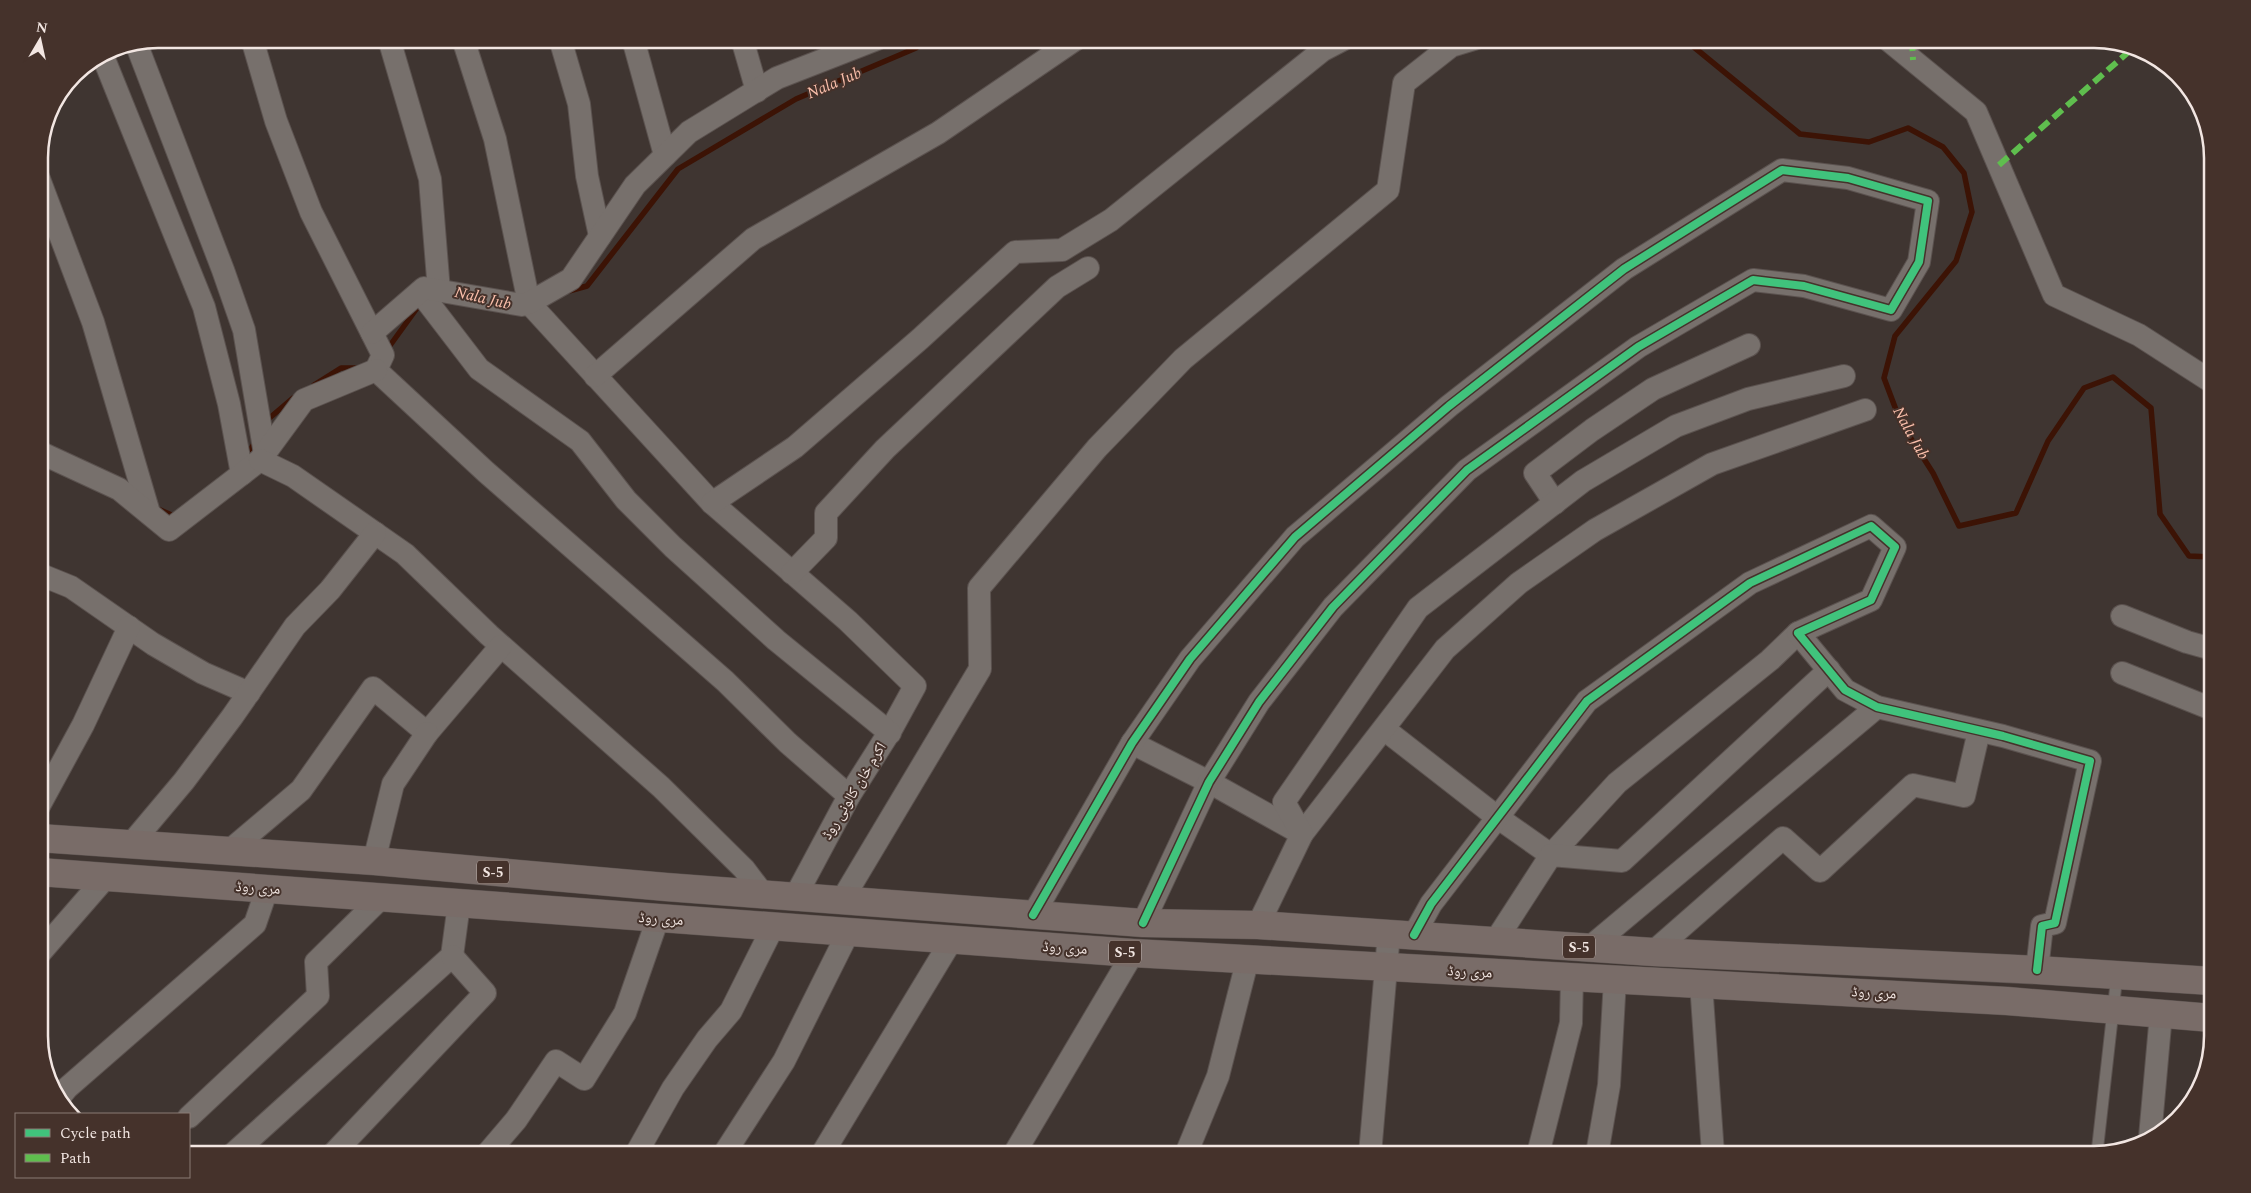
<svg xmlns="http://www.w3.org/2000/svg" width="2251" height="1193" font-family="Spectral,'Noto Naskh Arabic',serif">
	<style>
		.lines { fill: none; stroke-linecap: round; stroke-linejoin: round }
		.stream { stroke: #3c1305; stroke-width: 5.5 }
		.lane-casing { stroke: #5b524f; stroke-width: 13 }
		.street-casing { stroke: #5b524f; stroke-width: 24 }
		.primary-casing { stroke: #5b524f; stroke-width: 29 }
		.lane { stroke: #77706c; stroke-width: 11 }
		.street { stroke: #77706c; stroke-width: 22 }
		.primary { stroke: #796c68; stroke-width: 28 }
		.quiet { stroke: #5fbe4e; stroke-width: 6; stroke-dasharray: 12 6; stroke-linecap: butt }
		.cycleway-casing { stroke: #45322b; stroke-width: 11 }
		.cycleway { stroke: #40c37c; stroke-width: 8 }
		.labels { text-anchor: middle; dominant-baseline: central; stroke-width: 4; stroke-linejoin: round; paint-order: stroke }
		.shield { fill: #45322b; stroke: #beb0ab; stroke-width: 1 }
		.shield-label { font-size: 14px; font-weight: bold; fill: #f2e6e2 }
		.street-label { font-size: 15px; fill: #f2e6e2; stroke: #45322b }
		.water-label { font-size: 16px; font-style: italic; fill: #fbbfab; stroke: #45322b }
		.rim { fill: none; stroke: #f2e6e2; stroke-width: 2.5 }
	</style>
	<rect width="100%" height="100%" fill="#3f3531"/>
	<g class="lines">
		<g class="stream">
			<path d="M 1684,39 L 1800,134 L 1869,142 L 1908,128 L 1943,147 L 1964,173 L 1972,212 L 1956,261 L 1895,336 L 1884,378 L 1901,423 L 1933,473 L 1959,526 L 2016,513 L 2048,441 L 2084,388 L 2113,377 L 2151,408 L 2160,514 L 2189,556 L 2212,557"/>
			<path d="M 569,291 L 587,286 L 678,169 L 796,99 L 916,48 L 925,39"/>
			<path d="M 386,351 L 420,304"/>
			<path d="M 314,385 L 341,368 L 357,368"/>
			<path d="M 266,421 L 293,398"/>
			<path d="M 246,458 L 256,440"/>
			<path d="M 158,509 L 176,517"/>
		</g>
		<defs>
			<path id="lane" d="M 2097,1153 L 2117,975"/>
			<g id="street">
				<path d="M 252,39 L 276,121 L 311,212 L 383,355 L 376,370 L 486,472 L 725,681 L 788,743 L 849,796"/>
				<path d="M 389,39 L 430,179 L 439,291"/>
				<path d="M 463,39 L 495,139 L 529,303 L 712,503 L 848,621 L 915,686 L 892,728 L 849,796 L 795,897"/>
				<path d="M 560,39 L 579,104 L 587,176 L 600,236"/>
				<path d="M 633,39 L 665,155"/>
				<path d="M 742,39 L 757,91"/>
				<path d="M 1887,39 L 1976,112 L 2054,295 L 2139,335 L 2212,382"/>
				<path d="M 136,43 L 223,270 L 244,330 L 265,454"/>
				<path d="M 102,54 L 204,307 L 229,404 L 242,474"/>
				<path d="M 39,179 L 93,322 L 149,513"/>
				<path d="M 420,292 L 479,369 L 580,441 L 626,500 L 673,547 L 776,640 L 890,733"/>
				<path d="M 372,333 L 424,288 L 522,305 L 529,303 L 571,279 L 635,185 L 689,132 L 777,78 L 877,39"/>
				<path d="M 595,376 L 753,239 L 938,133 L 1076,39"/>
				<path d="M 39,452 L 119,489 L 169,530 L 260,460 L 304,400 L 376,370"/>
				<path d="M 260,460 L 293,476 L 405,554 L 489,635 L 661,787 L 744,869 L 763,894"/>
				<path d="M 712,503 L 795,447 L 920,339 L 1015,252 L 1062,250 L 1111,220 L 1323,50 L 1344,39"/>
				<path d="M 1555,503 L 1535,473 L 1592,430 L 1653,389 L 1749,345"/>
				<path d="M 792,573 L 826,538 L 826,513 L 885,449 L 1057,287 L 1088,268"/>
				<path d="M 39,574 L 71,587 L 153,644 L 203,673 L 249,693"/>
				<path d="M 2122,616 L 2187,642 L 2212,649"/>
				<path d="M 2122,673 L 2212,709"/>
				<path d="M 1384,729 L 1497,817 L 1551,855 L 1617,783 L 1770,660 L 1798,633"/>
				<path d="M 1132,743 L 1209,782 L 1302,834 L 1445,649 L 1519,583 L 1595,530 L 1712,464 L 1865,410"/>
				<path d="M 39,806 L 83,725 L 129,627"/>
				<path d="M 131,844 L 184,781 L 232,717 L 295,626 L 330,590 L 375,533"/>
				<path d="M 228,852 L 301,790 L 373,688 L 427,733 L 501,646"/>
				<path d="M 374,861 L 393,784 L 427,733"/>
				<path d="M 842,900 L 980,669 L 979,588 L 1097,448 L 1183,359 L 1388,190 L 1404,83 L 1451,46 L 1474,39"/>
				<path d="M 1033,915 L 1132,743 L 1190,659 L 1295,537 L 1449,406 L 1624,269 L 1782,170 L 1848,178 L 1928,201 L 1919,262 L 1891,310 L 1804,286 L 1753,280 L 1638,347 L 1467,470 L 1333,607 L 1259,702 L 1209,782 L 1143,923"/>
				<path d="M 1258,925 L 1302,834 L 1284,802 L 1418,608 L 1583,481 L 1676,426 L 1748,399 L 1844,376"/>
				<path d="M 1414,935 L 1431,904 L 1587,701 L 1750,583 L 1871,526 L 1895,547 L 1871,600 L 1798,633 L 1845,690 L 1877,707 L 2003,736 L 2090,761 L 2055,923 L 2042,926 L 2037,970"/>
				<path d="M 1496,940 L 1551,855 L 1622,861 L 1829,670"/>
				<path d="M 1589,948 L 1877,707"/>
				<path d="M 1653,952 L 1783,838 L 1820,871 L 1913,785 L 1964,796 L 1979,731"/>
				<path d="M 39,954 L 106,877"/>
				<path d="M 1701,983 L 1713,1154"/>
				<path d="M 58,1099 L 67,1088 L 255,924 L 267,889"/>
				<path d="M 189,1117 L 318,996 L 316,962 L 382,897"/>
				<path d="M 2150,1137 L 2161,1014"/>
				<path d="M 233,1154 L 452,956 L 459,904"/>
				<path d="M 333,1154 L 485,993 L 452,956"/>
				<path d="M 487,1154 L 516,1120 L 556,1061 L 584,1079 L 625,1013 L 658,918"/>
				<path d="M 636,1154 L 673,1088 L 707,1039 L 731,1011 L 773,927"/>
				<path d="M 724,1154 L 784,1061 L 848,933"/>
				<path d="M 822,1154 L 951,941"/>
				<path d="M 1014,1154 L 1133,953"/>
				<path d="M 1186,1154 L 1218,1076 L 1248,958"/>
				<path d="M 1370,1154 L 1389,933"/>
				<path d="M 1538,1154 L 1571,1023 L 1572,977"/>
				<path d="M 1597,1154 L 1609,1085 L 1615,979"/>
			</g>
			<g id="primary">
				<path d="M 39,838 L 374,861 L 666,887 L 1143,923 L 1258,925 L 1653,952 L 2037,970 L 2212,981"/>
				<path d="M 39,872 L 1133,953 L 2007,1001 L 2212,1018"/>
			</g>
		</defs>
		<use href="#lane" class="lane-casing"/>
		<use href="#street" class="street-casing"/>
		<use href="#primary" class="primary-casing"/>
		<use href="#lane" class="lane"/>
		<use href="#street" class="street"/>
		<use href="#primary" class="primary"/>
		<g class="quiet">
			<path d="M 1912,39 L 1913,60"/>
			<path d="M 1999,165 L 2133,48"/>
		</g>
		<defs>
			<g id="cycleway">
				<path d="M 1033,915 L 1132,743 L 1190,659 L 1295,537 L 1449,406 L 1624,269 L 1782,170 L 1848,178 L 1928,201 L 1919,262 L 1891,310 L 1804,286 L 1753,280 L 1638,347 L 1467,470 L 1333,607 L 1259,702 L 1209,782 L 1143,923"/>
				<path d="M 1414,935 L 1431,904 L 1587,701 L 1750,583 L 1871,526 L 1895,547 L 1871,600 L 1798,633 L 1845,690 L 1877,707 L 2003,736 L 2090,761 L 2055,923 L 2042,926 L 2037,970"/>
			</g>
		</defs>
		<use href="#cycleway" class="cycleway-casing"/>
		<use href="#cycleway" class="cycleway"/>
	</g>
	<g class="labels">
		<g class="shield">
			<rect x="477" y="860.5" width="32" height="23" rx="4"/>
			<rect x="1563" y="935.5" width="32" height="23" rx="4"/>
			<rect x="1109" y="940.5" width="32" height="23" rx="4"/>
		</g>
		<g class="shield-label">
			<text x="493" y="872">S-5</text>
			<text x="1579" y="947">S-5</text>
			<text x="1125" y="952">S-5</text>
		</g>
		<g class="street-label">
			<text transform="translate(854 791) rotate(-59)">اکرم خان کالونی روڈ</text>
			<text transform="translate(258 888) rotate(4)">مری روڈ</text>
			<text transform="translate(661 919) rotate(4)">مری روڈ</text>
			<text transform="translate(1065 948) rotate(4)">مری روڈ</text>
			<text transform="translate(1470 972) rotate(3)">مری روڈ</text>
			<text transform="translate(1874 993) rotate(3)">مری روڈ</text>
		</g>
		<g class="water-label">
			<text transform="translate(834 83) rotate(-23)">Nala Jub</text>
			<text transform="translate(483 298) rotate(13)">Nala Jub</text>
			<text transform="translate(1911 433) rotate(61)">Nala Jub</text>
		</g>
	</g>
	<path d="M0 0H2251V1193H0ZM158 48H2094A110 110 0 0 1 2204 158V1036A110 110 0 0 1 2094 1146H158A110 110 0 0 1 48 1036V158A110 110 0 0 1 158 48Z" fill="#45322b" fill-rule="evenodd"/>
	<path class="rim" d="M158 48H2094A110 110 0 0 1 2204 158V1036A110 110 0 0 1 2094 1146H158A110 110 0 0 1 48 1036V158A110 110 0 0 1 158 48Z"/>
	<rect x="15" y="1113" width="175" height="65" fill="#45322b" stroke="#8a7a74"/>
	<rect x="25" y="1129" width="25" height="8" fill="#40c37c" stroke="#8a7a74"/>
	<text x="60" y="1138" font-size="15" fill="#f2e6e2">Cycle path</text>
	<rect x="25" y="1154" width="25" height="8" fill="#5fbe4e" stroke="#8a7a74"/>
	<text x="60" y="1163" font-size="15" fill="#f2e6e2">Path</text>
	<g transform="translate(40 40) rotate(9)" stroke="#45322b" stroke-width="4" paint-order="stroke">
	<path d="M0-4L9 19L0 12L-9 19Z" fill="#f2e6e2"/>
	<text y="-8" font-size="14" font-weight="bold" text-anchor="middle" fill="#f2e6e2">N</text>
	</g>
</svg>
